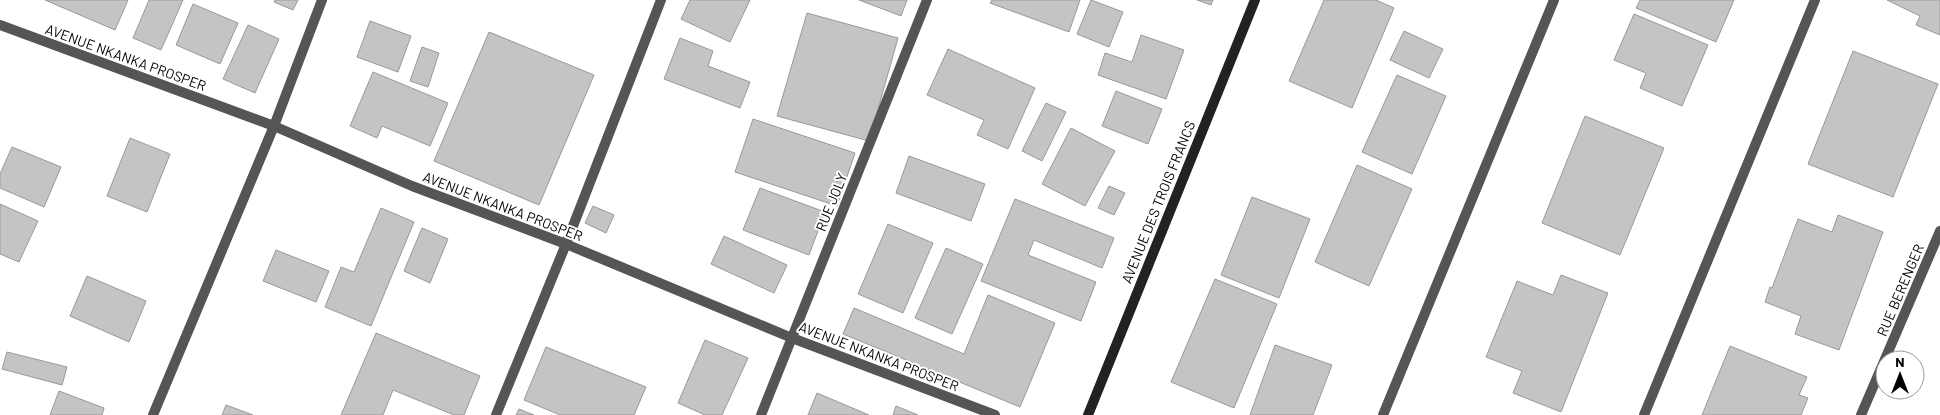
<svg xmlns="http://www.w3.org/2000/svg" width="1940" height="415" font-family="Barlow,sans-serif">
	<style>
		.building { fill: #c4c4c4; stroke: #999 }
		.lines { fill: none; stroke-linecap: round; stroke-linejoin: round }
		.street { stroke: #555; stroke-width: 10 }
		.secondary { stroke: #222; stroke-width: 10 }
		.labels { text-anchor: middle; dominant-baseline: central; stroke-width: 4; stroke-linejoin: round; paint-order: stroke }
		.street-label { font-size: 14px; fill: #000; stroke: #fff }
	</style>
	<rect width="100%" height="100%" fill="#fff"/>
	<g class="building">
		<path d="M 45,0 L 128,0 L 115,30 Z"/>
		<path d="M 149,0 L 183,0 L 161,50 L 133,38 Z"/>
		<path d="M 275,0 L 298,0 L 293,10 L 274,2 Z"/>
		<path d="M 690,0 L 750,0 L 730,42 L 681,19 Z"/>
		<path d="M 859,0 L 907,0 L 901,16 Z"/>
		<path d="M 992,0 L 1080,0 L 1069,32 L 990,3 Z"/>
		<path d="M 1091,0 L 1123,12 L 1109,47 L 1077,34 Z"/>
		<path d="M 1197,0 L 1213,0 L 1211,5 Z"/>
		<path d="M 1324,0 L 1376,0 L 1394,8 L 1352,108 L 1289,81 Z"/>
		<path d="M 1640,0 L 1734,0 L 1716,42 L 1636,8 Z"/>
		<path d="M 1887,0 L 1940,0 L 1940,35 L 1916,25 L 1920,16 Z"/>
		<path d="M 193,4 L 238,23 L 220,64 L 176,45 Z"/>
		<path d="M 807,13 L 898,38 L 869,141 L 777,116 Z"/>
		<path d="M 1634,14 L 1708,45 L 1682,106 L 1640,88 L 1646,73 L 1614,60 Z"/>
		<path d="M 370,21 L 411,36 L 398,72 L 357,57 Z"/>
		<path d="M 248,25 L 279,39 L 255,93 L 223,79 Z"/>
		<path d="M 1404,31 L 1443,49 L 1429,78 L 1390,60 Z"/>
		<path d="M 489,32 L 594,75 L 539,205 L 434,161 Z"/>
		<path d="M 1141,35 L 1184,50 L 1166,99 L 1098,75 L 1105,53 L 1132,62 Z"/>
		<path d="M 680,38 L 713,51 L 708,66 L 750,82 L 740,108 L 664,79 Z"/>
		<path d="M 422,47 L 439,53 L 428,87 L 410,81 Z"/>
		<path d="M 948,49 L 1035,88 L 1008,149 L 977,135 L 984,120 L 927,95 Z"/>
		<path d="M 1853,51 L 1938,84 L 1893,197 L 1808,164 Z"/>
		<path d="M 373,72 L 448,103 L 430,146 L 382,126 L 377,138 L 350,126 Z"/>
		<path d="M 1397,75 L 1446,96 L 1412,174 L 1362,152 Z"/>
		<path d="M 1116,91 L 1162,109 L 1148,144 L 1102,126 Z"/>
		<path d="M 1046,103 L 1066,112 L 1042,161 L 1022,151 Z"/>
		<path d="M 1585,116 L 1664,148 L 1620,255 L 1542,223 Z"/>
		<path d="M 753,119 L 855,153 L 837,206 L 735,172 Z"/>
		<path d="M 1071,128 L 1115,151 L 1085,206 L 1042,184 Z"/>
		<path d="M 130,138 L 170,154 L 147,212 L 107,196 Z"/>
		<path d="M 12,147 L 61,167 L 44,207 L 0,188 L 0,174 Z"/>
		<path d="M 909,156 L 985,184 L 971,221 L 896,193 Z"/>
		<path d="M 1357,165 L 1412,189 L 1369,286 L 1315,262 Z"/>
		<path d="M 1109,186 L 1125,193 L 1114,215 L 1098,208 Z"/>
		<path d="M 760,188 L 825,212 L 809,255 L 743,230 Z"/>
		<path d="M 1252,197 L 1310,219 L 1279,298 L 1221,275 Z"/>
		<path d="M 1015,199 L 1114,238 L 1102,268 L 1034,240 L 1028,255 L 1096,282 L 1081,321 L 981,281 Z"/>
		<path d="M 0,204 L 38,221 L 19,262 L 0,254 Z"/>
		<path d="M 593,206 L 614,215 L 606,233 L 585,223 Z"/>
		<path d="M 381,208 L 414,222 L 371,326 L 325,307 L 341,267 L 354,272 Z"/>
		<path d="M 1838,215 L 1883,232 L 1839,350 L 1795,334 L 1801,316 L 1765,302 L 1770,287 L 1772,288 L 1798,219 L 1832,232 Z"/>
		<path d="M 888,224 L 933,243 L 903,313 L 858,294 Z"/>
		<path d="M 422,228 L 448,239 L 430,283 L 404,271 Z"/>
		<path d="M 724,236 L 787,265 L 774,293 L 711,264 Z"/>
		<path d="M 946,248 L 983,264 L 952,334 L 915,318 Z"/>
		<path d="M 276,250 L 329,271 L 316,302 L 263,281 Z"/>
		<path d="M 1561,275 L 1608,293 L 1561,412 L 1513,393 L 1522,371 L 1486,357 L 1517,281 L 1553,295 Z"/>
		<path d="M 87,276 L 146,301 L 129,342 L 70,316 Z"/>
		<path d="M 1215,279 L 1277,304 L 1234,408 L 1171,382 Z"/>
		<path d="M 988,295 L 1055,323 L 1020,407 L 843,334 L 854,308 L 964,354 Z"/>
		<path d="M 376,333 L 480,376 L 464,415 L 454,415 L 393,390 L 383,415 L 341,415 Z"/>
		<path d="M 705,340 L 748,358 L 722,415 L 705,415 L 678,403 Z"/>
		<path d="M 1275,345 L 1332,365 L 1313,415 L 1250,415 Z"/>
		<path d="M 1730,346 L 1807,377 L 1799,395 L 1808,398 L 1801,415 L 1702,415 Z"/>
		<path d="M 546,347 L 646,387 L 634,415 L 560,415 L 524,400 Z"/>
		<path d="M 7,352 L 67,367 L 62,385 L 2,369 Z"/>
		<path d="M 59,391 L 104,408 L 102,415 L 50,415 Z"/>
		<path d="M 817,393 L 869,415 L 808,415 Z"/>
		<path d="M 226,405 L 253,415 L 222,415 Z"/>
		<path d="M 896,406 L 918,415 L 893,415 Z"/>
		<path d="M 519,409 L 534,415 L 516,415 Z"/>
	</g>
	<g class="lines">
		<g class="street">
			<path d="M 0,25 L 274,126 L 412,186 L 566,244 L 792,338 L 995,415"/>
			<path d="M 153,415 L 274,126 L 322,0"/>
			<path d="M 496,415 L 566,244 L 661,0"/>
			<path d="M 761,415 L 927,0"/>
			<path d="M 1383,415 L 1554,0"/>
			<path d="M 1644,415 L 1815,0"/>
			<path d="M 1861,415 L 1940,231"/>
		</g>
		<path class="secondary" d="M 1088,415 L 1255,0"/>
	</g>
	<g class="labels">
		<g class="street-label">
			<text transform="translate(126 57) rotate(20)">AVENUE NKANKA PROSPER</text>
			<text transform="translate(831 202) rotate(-68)">RUE JOLY</text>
			<text transform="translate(1158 202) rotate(-68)">AVENUE DES TROIS FRANCS</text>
			<text transform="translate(503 206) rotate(21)">AVENUE NKANKA PROSPER</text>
			<text transform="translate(1900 290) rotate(-67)">RUE BERENGER</text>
			<text transform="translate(879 356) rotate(21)">AVENUE NKANKA PROSPER</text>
		</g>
	</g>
	<g transform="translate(1900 375)"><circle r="24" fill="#ffffff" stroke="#999999"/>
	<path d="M0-4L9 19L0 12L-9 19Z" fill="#000000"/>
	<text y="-8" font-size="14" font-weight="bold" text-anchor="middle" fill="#000000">N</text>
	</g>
</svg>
